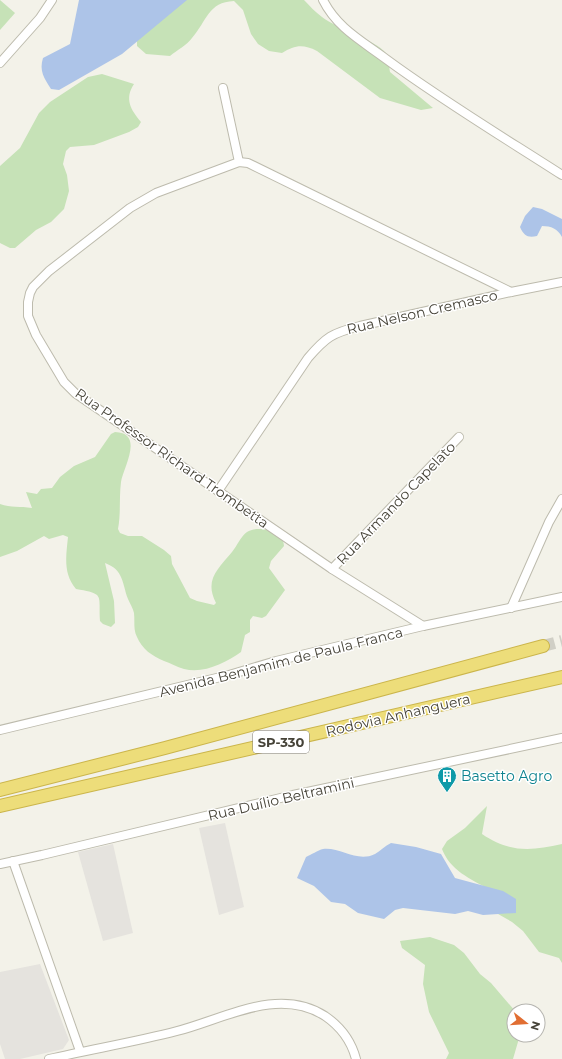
<svg xmlns="http://www.w3.org/2000/svg" width="562" height="1059" font-family="Montserrat,sans-serif">
	<style>
		.industrial { fill: #e5e3de }
		.green { fill: #c6e2b7 }
		.water { fill: #adc4e8 }
		.lines { fill: none; stroke-linecap: round; stroke-linejoin: round }
		.highway-tunnel { stroke: #d0cfc6; stroke-width: 12; stroke-dasharray: 12 6; stroke-linecap: butt }
		.minor-casing { stroke: #bdbbad; stroke-width: 10 }
		.highway-casing { stroke: #cbb54b; stroke-width: 14 }
		.minor { stroke: #fff; stroke-width: 8 }
		.highway { stroke: #eddd7a; stroke-width: 12 }
		.labels { text-anchor: middle; dominant-baseline: central; stroke-width: 3; stroke-linejoin: round; paint-order: stroke }
		.shield { fill: #fff; stroke: #7e7b74; stroke-width: 1 }
		.shield-label { font-size: 13px; font-weight: bold; fill: #464338 }
		.street-label { font-size: 14px; fill: #464338; stroke: #fff }
		.culture-label { font-size: 14px; fill: #0d838f; stroke: #fff; text-anchor: start }
	</style>
	<rect width="100%" height="100%" fill="#f3f2e9"/>
	<g class="industrial">
		<path d="M 225,823 L 244,907 L 219,915 L 199,828 Z"/>
		<path d="M 113,844 L 133,933 L 103,941 L 78,852 Z"/>
		<path d="M 40,964 L 69,1040 L 63,1049 L 20,1059 L 5,1059 L 0,1044 L 0,972 Z"/>
	</g>
	<g class="green">
		<path d="M 0,0 L 15,13 L 0,30 Z"/>
		<path d="M 167,0 L 304,0 C 310,6 315,12 322,17 C 337,29 380,41 388,56 C 389,60 389,67 390,72 L 433,108 L 421,110 L 380,98 L 317,51 C 303,44 295,45 282,53 L 269,51 L 258,44 L 251,34 L 243,10 L 234,1 C 208,2 207,21 192,38 C 187,45 177,50 170,56 L 146,54 L 137,46 L 137,34 Z"/>
		<path d="M 102,74 L 134,84 C 124,99 131,110 141,122 L 138,127 L 129,132 L 94,145 L 70,147 L 66,151 L 63,164 L 67,175 L 69,191 L 64,209 L 51,222 L 36,230 L 15,248 L 10,248 L 0,243 L 0,166 L 20,148 L 39,113 L 50,102 L 88,77 Z"/>
		<path d="M 115,432 C 145,433 123,468 121,482 C 119,498 121,513 118,529 L 120,533 L 128,536 L 142,536 L 164,550 L 171,556 L 172,564 L 190,598 L 197,601 L 214,605 L 216,603 C 204,580 218,569 232,552 C 237,546 241,536 247,532 C 257,525 284,531 284,546 L 271,561 L 269,568 L 285,590 L 266,616 L 262,618 L 253,616 L 250,620 L 250,632 L 245,635 L 241,652 C 225,663 204,674 184,669 C 177,667 170,663 164,661 C 152,656 142,649 137,637 C 133,629 135,622 134,613 C 133,608 130,604 128,599 C 122,583 124,570 105,563 L 114,601 L 115,623 L 111,627 L 103,624 L 100,621 C 98,595 106,594 76,589 C 63,574 66,556 68,537 L 63,535 L 49,539 L 44,536 L 17,551 L 0,557 L 0,504 C 11,508 20,506 32,508 L 26,492 L 37,494 L 41,489 L 52,488 L 60,477 L 74,466 L 95,457 L 111,434 Z"/>
		<path d="M 487,806 L 482,834 C 510,853 531,851 562,844 L 562,963 L 559,958 L 539,952 L 523,931 L 512,922 L 491,910 L 489,889 C 470,879 450,870 442,849 L 447,841 L 465,828 Z"/>
		<path d="M 430,937 L 454,945 L 464,953 L 480,974 L 491,983 L 515,1011 L 514,1035 L 520,1035 L 513,1059 L 446,1059 L 449,1053 L 429,1012 L 423,984 L 425,965 L 402,948 L 400,941 Z"/>
	</g>
	<g class="water">
		<path d="M 79,0 L 187,0 L 122,54 L 59,90 L 51,89 C 44,78 39,71 43,58 L 70,44 Z"/>
		<path d="M 533,207 L 542,209 L 562,219 L 562,237 C 558,229 551,226 542,226 L 537,236 C 528,238 524,236 520,227 L 525,216 Z"/>
		<path d="M 391,843 L 416,847 L 441,854 L 455,878 L 503,891 L 516,899 L 516,913 L 483,915 L 468,911 L 455,914 L 403,908 L 395,910 L 384,919 L 358,913 L 345,904 L 331,902 L 314,886 L 297,878 L 306,857 C 311,855 318,850 323,849 C 341,847 357,863 375,854 C 380,851 385,846 391,843 Z"/>
	</g>
	<g class="lines">
		<path class="highway-tunnel" d="M 543,646 L 562,641"/>
		<defs>
			<g id="minor">
				<path d="M 323,0 C 337,28 362,41 386,59 C 443,101 503,137 562,175"/>
				<path d="M 0,63 L 40,18 L 52,0"/>
				<path d="M 223,88 L 239,162"/>
				<path d="M 218,491 L 308,358 C 326,337 332,333 360,326 L 511,292 L 562,282"/>
				<path d="M 332,569 L 459,437"/>
				<path d="M 511,608 L 549,522 L 562,499"/>
				<path d="M 423,626 L 332,569 L 75,393 L 64,382 L 36,335 L 28,316 L 28,302 L 30,293 L 33,287 L 49,271 L 130,208 L 156,193 L 239,162 L 248,163 L 511,292"/>
				<path d="M 0,730 L 229,675 L 276,661 L 423,626 L 562,597"/>
				<path d="M 13,861 L 80,1051"/>
				<path d="M 0,864 L 42,855 L 293,795 L 562,738"/>
				<path d="M 49,1059 C 92,1049 135,1042 177,1031 C 224,1019 278,986 325,1016 C 341,1027 351,1040 356,1059"/>
			</g>
			<g id="highway">
				<path d="M 0,790 L 165,748 L 543,646"/>
				<path d="M 0,806 L 562,677"/>
			</g>
		</defs>
		<use href="#minor" class="minor-casing"/>
		<use href="#highway" class="highway-casing"/>
		<use href="#minor" class="minor"/>
		<use href="#highway" class="highway"/>
	</g>
	<defs>
		<symbol id="building-pin" viewBox="-11 -11 22 30"><path d="M0 17L-7.5 6A9.5 9.5 0 1 1 7.5 6Z" fill="#0f9aa8" stroke="#fff"/><path d="M-4-6H4V6H1V3H-1V6H-4ZM-2.5-4.3h1.7v1.8h-1.7ZM.8-4.3h1.7v1.8H.8ZM-2.5-1h1.7V.8h-1.7ZM.8-1h1.7V.8H.8Z" fill="#fff"/></symbol>
	</defs>
	<g fill-rule="evenodd">
		<use href="#building-pin" x="436" y="765" width="22" height="30"/>
	</g>
	<g class="labels">
		<rect class="shield" x="253" y="731" width="56" height="22" rx="3"/>
		<g class="shield-label">
			<text x="281" y="742">SP-330</text>
		</g>
		<g class="street-label">
			<text transform="translate(422 312) rotate(-13)">Rua Nelson Cremasco</text>
			<text transform="translate(172 458) rotate(35)">Rua Professor Richard Trombetta</text>
			<text transform="translate(396 503) rotate(-46)">Rua Armando Capelato</text>
			<text transform="translate(281 662) rotate(-14)">Avenida Benjamim de Paula Franca</text>
			<text transform="translate(398 715) rotate(-13)">Rodovia Anhanguera</text>
			<text transform="translate(281 799) rotate(-13)">Rua Duílio Beltramini</text>
		</g>
		<g class="culture-label">
			<text x="461" y="776">Basetto Agro</text>
		</g>
	</g>
	<g transform="translate(526 1023) rotate(107)"><circle r="19" fill="#ffffff" stroke="#b5b4af"/>
	<path d="M0-3L7 15L0 10L-7 15Z" fill="#e16e32"/>
	<text y="-6" font-size="11" font-weight="bold" text-anchor="middle" fill="#464338">N</text>
	</g>
</svg>
